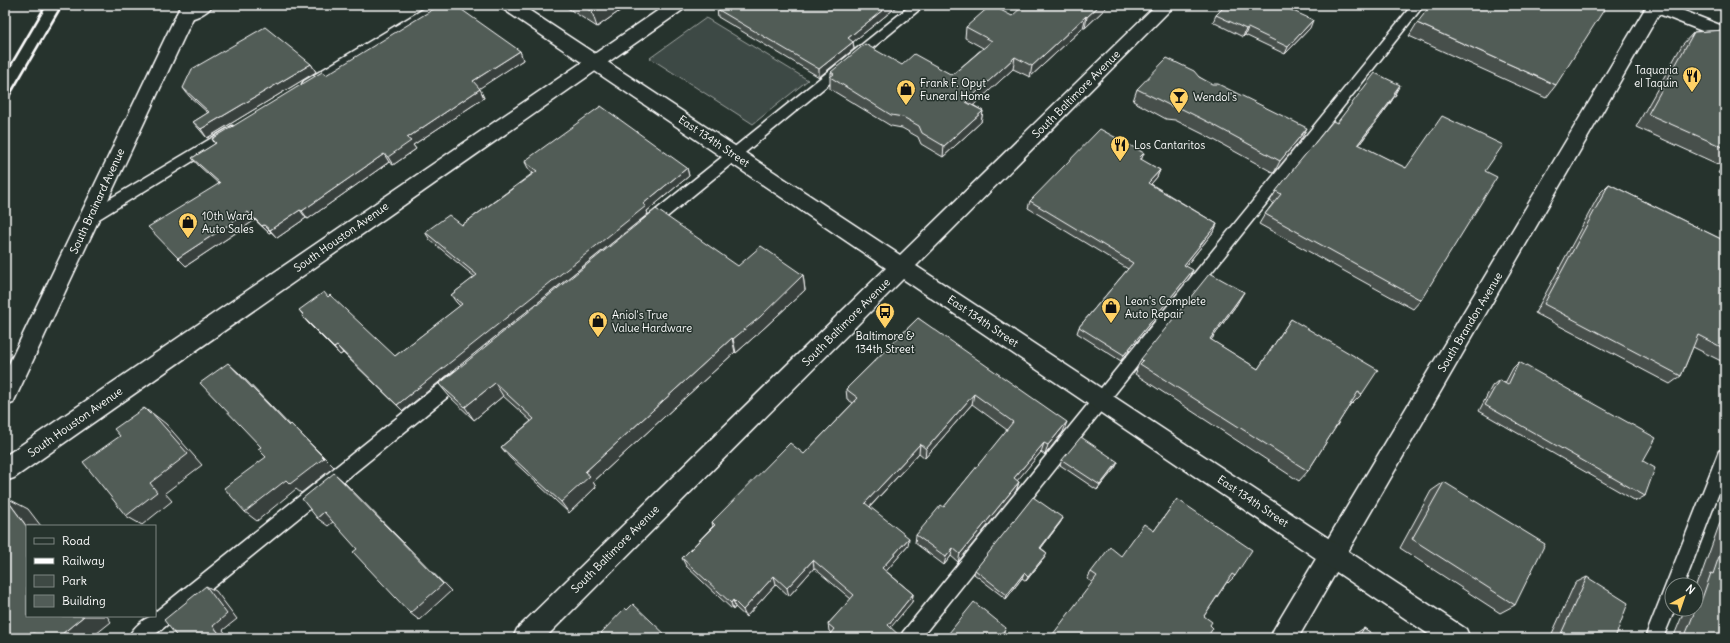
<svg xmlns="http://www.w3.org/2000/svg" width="1730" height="643" font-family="Delius,sans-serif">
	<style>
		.green { fill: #3e4944; stroke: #9ea4a2 }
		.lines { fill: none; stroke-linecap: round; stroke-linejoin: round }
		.lane-casing { stroke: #fff; stroke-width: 3 }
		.street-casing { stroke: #fff; stroke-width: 3 }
		.secondary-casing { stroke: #fff; stroke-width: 3 }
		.lane { fill: #26332d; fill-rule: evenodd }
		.street { fill: #26332d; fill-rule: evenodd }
		.secondary { fill: #26332d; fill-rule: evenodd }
		.rail { stroke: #fff; stroke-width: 2.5 }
		.wall { fill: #464f4b; stroke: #fff }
		.shaded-wall { fill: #39403d; stroke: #fff }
		.building { fill: #515c57; stroke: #fff }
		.labels { text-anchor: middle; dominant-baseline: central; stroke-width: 3; stroke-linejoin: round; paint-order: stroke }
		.poi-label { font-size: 11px; fill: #fff; stroke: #26332d; text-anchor: start }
		.street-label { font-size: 11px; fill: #fff; stroke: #26332d }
	</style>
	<rect width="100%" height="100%" fill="#26332d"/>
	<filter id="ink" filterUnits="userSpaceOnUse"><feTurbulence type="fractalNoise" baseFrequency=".025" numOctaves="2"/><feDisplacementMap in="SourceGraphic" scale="8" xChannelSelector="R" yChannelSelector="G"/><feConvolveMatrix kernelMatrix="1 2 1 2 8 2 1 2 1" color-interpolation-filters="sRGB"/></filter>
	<g filter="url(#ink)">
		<path class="green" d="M 706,18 L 808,80 L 753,124 L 650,58 Z"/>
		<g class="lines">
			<defs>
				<g id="lane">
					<path d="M 430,5 L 445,5 L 443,8 L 312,87 L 304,87 L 302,84 L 304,81 Z"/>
					<path d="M 911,5 L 925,5 L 651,230 L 646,232 L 641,230 L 639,226 L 641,222 Z"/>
					<path d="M 1412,5 L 1424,5 L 921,638 L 900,638 L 903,632 Z"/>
					<path d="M 232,126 L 237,128 L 239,131 L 237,134 L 94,222 L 89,223 L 84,222 L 82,218 L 84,214 Z"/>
					<path d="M 460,370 L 466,372 L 468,377 L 466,382 L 151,638 L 128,638 C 132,629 145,616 155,616 L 155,612 L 454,372 Z"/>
					<path d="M 1725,449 L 1725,477 L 1684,585 L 1672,585 L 1672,609 L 1675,609 L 1663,638 L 1645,638 L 1717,456 L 1719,451 Z"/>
				</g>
				<g id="street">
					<path d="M 190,5 L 213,5 C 207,14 189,22 179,19 L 176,15 L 179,11 Z"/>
					<path d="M 666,5 L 687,5 L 684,9 L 14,478 L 5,481 L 5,456 Z"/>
					<path d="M 1644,5 L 1669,5 L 1725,27 L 1725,40 L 1659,14 L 1298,638 L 1270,638 L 1274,629 L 1646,7 Z"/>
				</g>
				<g id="secondary">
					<path d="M 181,5 L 199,5 L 13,403 L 5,406 L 5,372 Z"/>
					<path d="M 500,5 L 521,5 L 900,255 L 1156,5 L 1175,5 L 916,266 L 1466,629 L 1470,638 L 1434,638 L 903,279 L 545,638 L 513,638 L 517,629 L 886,268 L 503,9 Z"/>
				</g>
			</defs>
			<use href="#lane" class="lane-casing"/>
			<use href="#street" class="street-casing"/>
			<use href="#secondary" class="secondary-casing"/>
			<use href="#lane" class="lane"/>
			<use href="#street" class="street"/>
			<use href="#secondary" class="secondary"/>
			<g class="rail">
				<path d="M 5,75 L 46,5"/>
				<path d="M 5,103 L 62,5"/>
			</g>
		</g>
		<g class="wall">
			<path d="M 563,5 L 628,5 L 597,27 Z"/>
			<path d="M 722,5 L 899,5 L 853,42 L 854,49 L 819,77 L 718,17 L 717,9 Z"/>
			<path d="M 1109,5 L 1085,28 L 1083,28 L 1030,77 L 1013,69 L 973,105 L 983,111 L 981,122 L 943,157 L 921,144 L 918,137 L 902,128 L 891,126 L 830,89 L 830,77 L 831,77 L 831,72 L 902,65 L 952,75 L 983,48 L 965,38 L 966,27 L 1012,16 Z"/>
			<path d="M 1712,5 L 1725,5 L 1725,10 Z"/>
			<path d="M 1216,15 L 1310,28 L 1285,54 L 1245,35 L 1243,37 L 1213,22 Z"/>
			<path d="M 1417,23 L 1556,85 L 1546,98 L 1409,36 Z"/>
			<path d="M 1725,30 L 1725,176 L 1718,173 L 1722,166 L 1636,127 L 1682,45 L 1694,32 Z"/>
			<path d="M 520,51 L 523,60 L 479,88 L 484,98 L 413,145 L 416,149 L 393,165 L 389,162 L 308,219 L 306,218 L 277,238 L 271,232 L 269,233 L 255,220 L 186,266 L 219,184 L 199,166 L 192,158 L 215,144 L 212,139 L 326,75 Z"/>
			<path d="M 311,64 L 316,72 L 207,138 L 193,122 L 208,113 L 189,96 L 183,88 Z"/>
			<path d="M 1199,77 L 1300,141 L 1274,173 L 1205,135 L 1175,120 L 1166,119 L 1133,101 L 1137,89 Z"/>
			<path d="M 1400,85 L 1395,94 L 1396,94 L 1389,105 L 1359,145 L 1406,168 L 1485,171 L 1421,300 L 1413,309 L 1259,224 L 1265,214 L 1273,203 L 1270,201 L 1276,191 L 1337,123 Z"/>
			<path d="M 1144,153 L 1141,160 L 1160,170 L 1157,177 L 1151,184 L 1217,224 L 1214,231 L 1186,266 L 1190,277 L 1121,361 L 1077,333 L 1079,327 L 1128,269 L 1028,208 L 1030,201 Z"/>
			<path d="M 525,162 L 687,168 L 689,176 L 647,211 L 648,214 L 403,411 L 343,353 L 340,355 L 308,323 L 302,316 L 303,315 L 299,310 L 395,356 L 460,306 L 456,302 L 451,295 L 475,277 L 430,240 L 425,232 L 462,225 L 533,173 L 529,170 Z"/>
			<path d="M 1609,184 L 1725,241 L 1725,363 L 1693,347 L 1681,376 L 1670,384 L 1535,313 L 1600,193 Z"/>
			<path d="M 738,266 L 803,275 L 805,290 L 762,330 L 736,353 L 735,352 L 593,482 L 596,487 L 569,513 L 510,458 L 501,447 L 531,421 L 503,396 L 474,420 L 449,396 L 439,384 Z"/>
			<path d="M 1237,304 L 1211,340 L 1258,369 L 1291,319 L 1362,394 L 1352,404 L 1351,403 L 1308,471 L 1299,481 L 1135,374 L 1137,371 L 1136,370 L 1141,359 Z"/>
			<path d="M 918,318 L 1063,432 L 1045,455 L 1041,452 L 1017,480 L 1019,482 L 1016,491 L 958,562 L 951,556 L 944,565 L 915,543 L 916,535 L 944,507 L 1007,430 L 972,404 L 925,458 L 919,453 L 870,507 L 908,546 L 886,571 L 913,594 L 912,602 L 831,633 L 829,631 L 828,624 L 851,599 L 814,568 L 789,596 L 776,584 L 746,617 L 735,607 L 733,610 L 686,566 L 682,558 L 713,526 L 712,522 L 804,454 L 853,403 L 847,399 L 846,389 Z"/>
			<path d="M 1519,362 L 1643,461 L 1645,496 L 1636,501 L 1479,411 L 1492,386 L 1499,380 L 1505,383 L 1513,368 Z"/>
			<path d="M 1062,460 L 1118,462 L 1115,468 L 1097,490 L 1060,465 Z"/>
			<path d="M 1444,482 L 1515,605 L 1500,613 L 1400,548 L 1431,491 Z"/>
			<path d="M 1177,499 L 1235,576 L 1228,583 L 1227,582 L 1204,616 L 1210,625 L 1092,582 L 1087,579 L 1091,572 L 1121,556 L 1154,531 Z"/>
			<path d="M 1725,515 L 1725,638 L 1673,638 L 1684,611 L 1687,610 L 1687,609 L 1696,609 L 1696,585 L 1698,579 L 1700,578 L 1722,517 Z"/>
			<path d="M 1063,518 L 1060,523 L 1041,548 L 1047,553 L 1045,557 L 1026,581 L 1022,578 L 1006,599 L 974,574 L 975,570 Z"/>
			<path d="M 1587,577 L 1615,638 L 1550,638 L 1575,583 Z"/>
			<path d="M 1364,628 L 1378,638 L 1353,638 L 1355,634 Z"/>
		</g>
		<g class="shaded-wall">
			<path d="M 603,5 L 628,5 L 597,27 L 592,12 Z"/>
			<path d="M 889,5 L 899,5 L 848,46 L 848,38 Z"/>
			<path d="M 1100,5 L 1109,5 L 1085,28 L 1087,17 Z"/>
			<path d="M 1086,16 L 1083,28 L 1030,77 L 1032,66 Z"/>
			<path d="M 1313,20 L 1310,28 L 1285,54 L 1288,47 Z"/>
			<path d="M 1248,28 L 1245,35 L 1243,37 L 1246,29 Z"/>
			<path d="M 853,42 L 854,49 L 819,77 L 819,69 Z"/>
			<path d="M 520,51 L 523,60 L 477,90 L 473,81 Z"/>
			<path d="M 1015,57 L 1013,69 L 965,113 L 966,102 Z"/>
			<path d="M 311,64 L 316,72 L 207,138 L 201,129 Z"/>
			<path d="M 480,89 L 484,98 L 413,145 L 416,149 L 393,165 L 388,157 L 407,138 Z"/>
			<path d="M 1396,94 L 1389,105 L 1352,154 L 1358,144 Z"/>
			<path d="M 983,111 L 981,122 L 943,157 L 944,146 Z"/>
			<path d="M 1307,128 L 1300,141 L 1274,173 L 1280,161 Z"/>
			<path d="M 1144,153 L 1141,160 L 1139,158 Z"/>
			<path d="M 384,154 L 389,162 L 308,219 L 302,211 Z"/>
			<path d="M 687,168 L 689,176 L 647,211 L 648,214 L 403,411 L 397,405 Z"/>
			<path d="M 1160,170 L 1157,177 L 1146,190 L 1148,183 Z"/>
			<path d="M 300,210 L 306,218 L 277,238 L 270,230 Z"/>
			<path d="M 248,212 L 255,220 L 186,266 L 178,258 Z"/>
			<path d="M 1217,224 L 1214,231 L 1181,272 L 1184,265 Z"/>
			<path d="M 264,225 L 271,232 L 269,233 L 262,226 Z"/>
			<path d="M 1193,270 L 1190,277 L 1121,361 L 1124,355 Z"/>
			<path d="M 803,275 L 805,290 L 762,330 L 736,353 L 733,339 Z"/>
			<path d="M 1244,292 L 1237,304 L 1204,350 L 1210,339 Z"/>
			<path d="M 732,338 L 735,352 L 593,482 L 596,487 L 569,513 L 561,502 L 585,472 Z"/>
			<path d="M 337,346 L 343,353 L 340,355 L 334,348 Z"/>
			<path d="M 228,363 L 239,373 L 299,435 L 289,426 Z"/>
			<path d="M 495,383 L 503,396 L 474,420 L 465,407 Z"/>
			<path d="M 974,394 L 972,404 L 925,458 L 926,449 Z"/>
			<path d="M 144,408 L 154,415 L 152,413 L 166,424 L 202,465 L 165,493 L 172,501 L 142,525 L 126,516 L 150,483 L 150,414 Z"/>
			<path d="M 1067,422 L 1063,432 L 1045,455 L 1048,445 Z"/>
			<path d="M 291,424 L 334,467 L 301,493 L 296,489 L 257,521 L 245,512 Z"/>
			<path d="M 1044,443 L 1041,452 L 1012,487 L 1014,478 Z"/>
			<path d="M 920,444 L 919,453 L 865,512 L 865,503 Z"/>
			<path d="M 1118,462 L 1115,468 L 1097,490 L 1100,485 Z"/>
			<path d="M 334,473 L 344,482 L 451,591 L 419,620 L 410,613 Z"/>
			<path d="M 1019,482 L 1016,491 L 958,562 L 960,554 Z"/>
			<path d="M 5,497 L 28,509 L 41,526 L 27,526 L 27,527 Z"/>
			<path d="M 324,512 L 334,521 L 328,526 L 317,518 Z"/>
			<path d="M 1063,518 L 1060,523 L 1038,552 L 1040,548 Z"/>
			<path d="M 909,538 L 908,546 L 882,576 L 882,568 Z"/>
			<path d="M 953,548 L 951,556 L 944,565 L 946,557 Z"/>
			<path d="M 1047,553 L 1045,557 L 1026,581 L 1028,577 Z"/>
			<path d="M 813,560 L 814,568 L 789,596 L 787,588 Z"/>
			<path d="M 1024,573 L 1022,578 L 1006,599 L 1007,595 Z"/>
			<path d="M 774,576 L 776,584 L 746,617 L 743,610 Z"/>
			<path d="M 206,586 L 216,591 L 237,619 L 223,630 L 229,638 L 223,638 L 213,626 Z"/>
			<path d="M 913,594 L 912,602 L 887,632 L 888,625 Z"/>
			<path d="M 733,600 L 735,607 L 733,610 L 731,603 Z"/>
			<path d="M 84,616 L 107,616 L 111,622 L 91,638 L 57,638 Z"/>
			<path d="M 1006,628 L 1003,634 L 1000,638 L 998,638 Z"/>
			<path d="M 34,633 L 46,638 L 28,638 Z"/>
		</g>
		<g class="building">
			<path d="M 440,5 L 455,5 L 520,51 L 473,81 L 480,89 L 407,138 L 411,141 L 388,157 L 384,154 L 302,211 L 300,210 L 270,230 L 264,225 L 262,226 L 248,212 L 178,258 L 148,227 L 220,183 L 192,158 L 216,143 L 212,139 L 322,72 L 326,75 Z"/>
			<path d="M 581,5 L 603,5 L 592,12 Z"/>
			<path d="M 722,5 L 889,5 L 848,38 L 853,42 L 819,69 L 717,9 Z"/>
			<path d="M 991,5 L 1012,16 L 1024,5 L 1100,5 L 1087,17 L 1086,16 L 1032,66 L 1015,57 L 966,102 L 983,111 L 944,146 L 922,133 L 919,126 L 903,117 L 891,115 L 830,77 L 834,74 L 831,72 L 865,44 L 902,65 L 914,54 L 952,75 L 992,41 L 966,27 Z"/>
			<path d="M 1226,5 L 1280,5 L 1313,20 L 1288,47 L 1248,28 L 1246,29 L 1216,15 Z"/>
			<path d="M 1431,5 L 1607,5 L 1556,85 L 1417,23 Z"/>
			<path d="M 265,27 L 311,64 L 201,129 L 193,122 L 209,112 L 183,88 L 192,69 Z"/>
			<path d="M 1725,30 L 1725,148 L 1648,114 L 1694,32 Z"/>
			<path d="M 1167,58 L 1194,71 L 1199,77 L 1212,84 L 1218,84 L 1307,128 L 1280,161 L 1210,123 L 1180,108 L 1171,106 L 1137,89 Z"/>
			<path d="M 1375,73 L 1400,85 L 1394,93 L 1396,94 L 1358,144 L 1406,168 L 1442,116 L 1503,145 L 1485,171 L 1497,177 L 1421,300 L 1265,214 L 1281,194 L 1276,191 L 1291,172 L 1333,121 L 1337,123 Z"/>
			<path d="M 601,106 L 687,168 L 643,204 L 646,206 L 397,405 L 337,346 L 334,348 L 302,316 L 303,314 L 299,310 L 324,292 L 328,297 L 330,295 L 395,356 L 462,304 L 451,295 L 477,275 L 425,232 L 449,215 L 462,225 L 537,171 L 525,162 L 526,160 Z"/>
			<path d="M 1100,129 L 1144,153 L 1139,158 L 1160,170 L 1148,183 L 1217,224 L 1184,265 L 1193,270 L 1124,355 L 1079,327 L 1133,263 L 1030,201 Z"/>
			<path d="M 1609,184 L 1725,241 L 1725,349 L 1698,335 L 1681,376 L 1544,304 Z"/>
			<path d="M 656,209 L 738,266 L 761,246 L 803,275 L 760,317 L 733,339 L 732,338 L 585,472 L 590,476 L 561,502 L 501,447 L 534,419 L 495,383 L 465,407 L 439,384 Z"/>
			<path d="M 1210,273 L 1244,292 L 1210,339 L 1258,369 L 1291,319 L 1378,370 L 1362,394 L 1358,392 L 1308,471 L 1140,364 L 1143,361 L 1141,359 Z"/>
			<path d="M 918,318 L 1067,422 L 1048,445 L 1044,443 L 1014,478 L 1019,482 L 960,554 L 953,548 L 946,557 L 916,535 L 941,505 L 944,507 L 1013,422 L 974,394 L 926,449 L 920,444 L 865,503 L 909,538 L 882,568 L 913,594 L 888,625 L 902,638 L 827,638 L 834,629 L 828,624 L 854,595 L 813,560 L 787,588 L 774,576 L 743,610 L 733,600 L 731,603 L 682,558 L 715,525 L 712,522 L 790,443 L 804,454 L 858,398 L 846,389 Z"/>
			<path d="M 1519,362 L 1656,438 L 1643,461 L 1655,468 L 1645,496 L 1485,405 L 1499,380 L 1508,385 Z"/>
			<path d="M 228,363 L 289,426 L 291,424 L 324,458 L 290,484 L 286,480 L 245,512 L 224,488 L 266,457 L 258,449 L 261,447 L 200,383 Z"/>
			<path d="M 144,408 L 150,414 L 152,413 L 188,454 L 150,483 L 157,492 L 126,516 L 83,462 L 120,436 L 114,429 Z"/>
			<path d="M 1081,437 L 1118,462 L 1100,485 L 1062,460 Z"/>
			<path d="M 334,473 L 443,584 L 410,613 L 353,552 L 357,549 L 324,512 L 317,518 L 302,499 Z"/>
			<path d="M 1444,482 L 1545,544 L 1515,605 L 1412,539 Z"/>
			<path d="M 5,497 L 27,527 L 27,616 L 84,616 L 57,638 L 37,638 L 34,633 L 28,638 L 5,638 Z"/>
			<path d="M 1033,497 L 1063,518 L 1040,548 L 1047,553 L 1028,577 L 1024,573 L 1007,595 L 975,570 Z"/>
			<path d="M 1177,499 L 1252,550 L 1235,576 L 1232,574 L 1204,616 L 1212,622 L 1210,625 L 1213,628 L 1207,638 L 1050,638 L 1097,576 L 1091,572 L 1110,547 L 1121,556 L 1144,524 L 1154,531 Z"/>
			<path d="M 1725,539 L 1725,638 L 1684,638 L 1697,606 L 1699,607 L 1711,573 L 1713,574 Z"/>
			<path d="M 1587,577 L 1628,603 L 1615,638 L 1559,638 Z"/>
			<path d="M 206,586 L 227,614 L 213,626 L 223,638 L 178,638 L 164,620 Z"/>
			<path d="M 974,602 L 1006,628 L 998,638 L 945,638 Z"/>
			<path d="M 633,604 L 669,638 L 607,638 L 601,633 L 625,608 L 627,610 Z"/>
			<path d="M 1364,628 L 1378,638 L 1358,638 Z"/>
		</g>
	</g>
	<defs>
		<symbol id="restaurant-pin" viewBox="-11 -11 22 30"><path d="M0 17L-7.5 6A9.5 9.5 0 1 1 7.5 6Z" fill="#ffd166" stroke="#26332d"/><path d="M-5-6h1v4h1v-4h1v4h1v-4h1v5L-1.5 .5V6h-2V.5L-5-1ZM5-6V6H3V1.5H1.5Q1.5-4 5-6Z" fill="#111"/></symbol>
		<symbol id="shop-pin" viewBox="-11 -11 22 30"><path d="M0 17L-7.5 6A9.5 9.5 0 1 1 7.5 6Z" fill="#ffd166" stroke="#26332d"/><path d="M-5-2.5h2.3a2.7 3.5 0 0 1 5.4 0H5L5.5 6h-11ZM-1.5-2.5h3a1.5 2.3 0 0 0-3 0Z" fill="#111"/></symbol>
		<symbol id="bar-pin" viewBox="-11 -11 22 30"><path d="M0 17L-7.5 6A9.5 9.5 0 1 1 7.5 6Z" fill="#ffd166" stroke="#26332d"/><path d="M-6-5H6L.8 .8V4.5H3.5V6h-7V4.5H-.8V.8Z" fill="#111"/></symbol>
		<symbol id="bus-pin" viewBox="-11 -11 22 30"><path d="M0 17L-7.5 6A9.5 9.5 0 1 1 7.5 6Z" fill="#ffd166" stroke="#26332d"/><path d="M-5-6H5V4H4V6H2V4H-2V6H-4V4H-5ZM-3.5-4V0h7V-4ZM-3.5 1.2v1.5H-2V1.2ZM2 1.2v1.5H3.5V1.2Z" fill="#111"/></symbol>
	</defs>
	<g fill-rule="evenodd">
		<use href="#restaurant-pin" x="1681" y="65" width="22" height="30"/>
		<use href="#shop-pin" x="895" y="78" width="22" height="30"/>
		<use href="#bar-pin" x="1168" y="86" width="22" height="30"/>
		<use href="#restaurant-pin" x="1109" y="134" width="22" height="30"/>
		<use href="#shop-pin" x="177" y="211" width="22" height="30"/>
		<use href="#shop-pin" x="1100" y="296" width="22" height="30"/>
		<use href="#bus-pin" x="874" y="301" width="22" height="30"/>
		<use href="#shop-pin" x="587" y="310" width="22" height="30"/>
	</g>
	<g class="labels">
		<g class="poi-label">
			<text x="1678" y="70" text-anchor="end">Taquaria<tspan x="1678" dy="13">el Taquin</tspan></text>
			<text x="920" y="83">Frank F. Opyt<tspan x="920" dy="13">Funeral Home</tspan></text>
			<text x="1193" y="97">Wendol's</text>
			<text x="1134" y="145">Los Cantaritos</text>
			<text x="202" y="216">10th Ward<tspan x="202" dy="13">Auto Sales</tspan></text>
			<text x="1125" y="301">Leon's Complete<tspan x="1125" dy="13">Auto Repair</tspan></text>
			<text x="612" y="315">Aniol's True<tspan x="612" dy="13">Value Hardware</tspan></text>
			<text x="885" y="336" text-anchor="middle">Baltimore &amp;<tspan x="885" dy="13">134th Street</tspan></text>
		</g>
		<g class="street-label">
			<text transform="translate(1076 94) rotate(-45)">South Baltimore Avenue</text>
			<text transform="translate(714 141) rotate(34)">East 134th Street</text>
			<text transform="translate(97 201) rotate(-65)">South Brainard Avenue</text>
			<text transform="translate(341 237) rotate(-35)">South Houston Avenue</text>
			<text transform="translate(983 321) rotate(34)">East 134th Street</text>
			<text transform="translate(846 322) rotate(-45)">South Baltimore Avenue</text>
			<text transform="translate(1470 322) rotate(-59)">South Brandon Avenue</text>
			<text transform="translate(75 422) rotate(-35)">South Houston Avenue</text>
			<text transform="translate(1253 501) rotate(34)">East 134th Street</text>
			<text transform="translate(615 549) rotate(-45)">South Baltimore Avenue</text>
		</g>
	</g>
	<rect width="1730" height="643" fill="none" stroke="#26332d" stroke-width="20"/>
	<rect x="10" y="10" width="1710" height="623" fill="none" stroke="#fff" stroke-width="1.5" filter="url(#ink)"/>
	<rect x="26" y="525" width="130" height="92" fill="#26332d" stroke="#7d8581"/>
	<rect x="34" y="538" width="20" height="6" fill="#26332d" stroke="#7d8581"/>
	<text x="62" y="545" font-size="12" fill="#ffffff">Road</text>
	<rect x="34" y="558" width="20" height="6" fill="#ffffff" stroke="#7d8581"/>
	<text x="62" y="565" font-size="12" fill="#ffffff">Railway</text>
	<rect x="34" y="575" width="20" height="12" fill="#3e4944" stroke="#7d8581"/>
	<text x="62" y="585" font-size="12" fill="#ffffff">Park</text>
	<rect x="34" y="595" width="20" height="12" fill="#515c57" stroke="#7d8581"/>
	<text x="62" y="605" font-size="12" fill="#ffffff">Building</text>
	<g transform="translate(1684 597) rotate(40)"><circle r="19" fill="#26332d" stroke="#7d8581"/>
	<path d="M0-3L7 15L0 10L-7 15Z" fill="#ffd166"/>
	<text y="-6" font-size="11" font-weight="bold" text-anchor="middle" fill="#ffffff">N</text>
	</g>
</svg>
